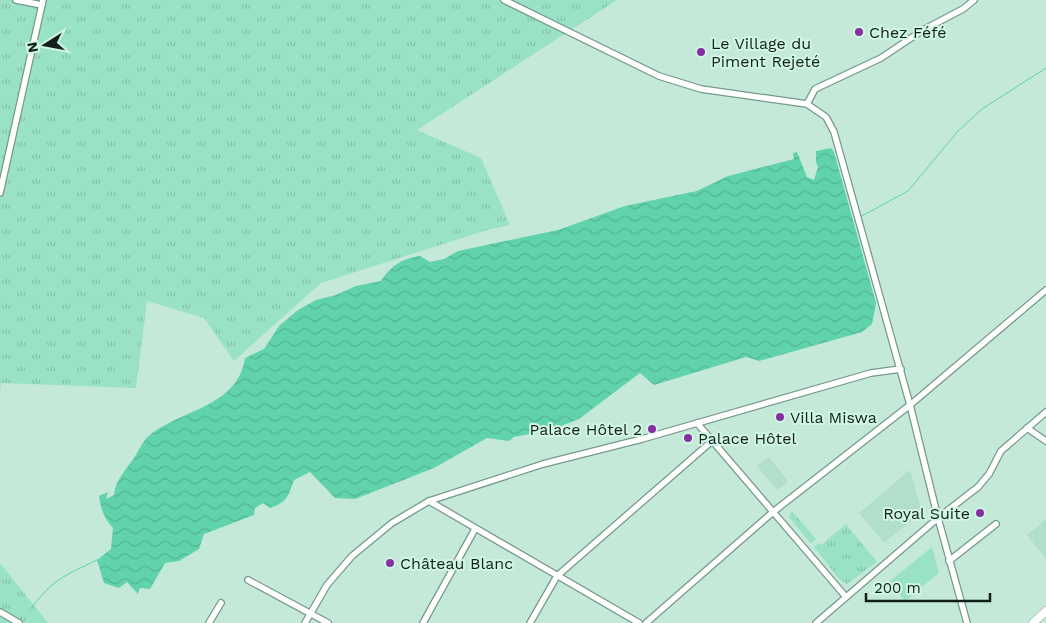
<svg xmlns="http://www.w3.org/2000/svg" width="1046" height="623" font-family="'Work Sans',sans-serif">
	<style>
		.built { fill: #b1dfcc }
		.grass { fill: url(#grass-tufts) }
		.pitch { fill: #9ae2c6 }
		.water { fill: url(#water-waves) }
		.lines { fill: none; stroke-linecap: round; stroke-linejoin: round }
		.stream { stroke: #60d3ac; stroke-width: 1 }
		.minor-casing { stroke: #76998b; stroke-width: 8 }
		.highway-casing { stroke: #76998b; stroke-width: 9 }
		.minor { stroke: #fff; stroke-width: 5.5 }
		.highway { stroke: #fff; stroke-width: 8 }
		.poi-dot { fill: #85309e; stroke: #d1f6e6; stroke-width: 2 }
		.labels { text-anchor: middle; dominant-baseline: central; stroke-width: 4; stroke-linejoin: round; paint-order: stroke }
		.poi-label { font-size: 16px; fill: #12201b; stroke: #d1f6e6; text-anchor: start }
	</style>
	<defs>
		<pattern id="grass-tufts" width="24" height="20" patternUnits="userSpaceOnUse" patternTransform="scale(1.25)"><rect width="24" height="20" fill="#9ae2c6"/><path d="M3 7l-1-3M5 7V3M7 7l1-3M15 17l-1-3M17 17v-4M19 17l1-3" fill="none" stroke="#84c2aa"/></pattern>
		<pattern id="water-waves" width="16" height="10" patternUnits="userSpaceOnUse" patternTransform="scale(1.25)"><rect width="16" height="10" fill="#60d3ac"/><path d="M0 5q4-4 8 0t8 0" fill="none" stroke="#52b593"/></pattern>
	</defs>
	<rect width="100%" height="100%" fill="#c4e9d9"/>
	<g class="built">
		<path d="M 769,457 L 788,481 L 777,490 L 757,466 Z"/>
		<path d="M 910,470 L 922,512 L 884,543 L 859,513 Z"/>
		<path d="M 1046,519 L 1046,559 L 1027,535 Z"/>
	</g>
	<g class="grass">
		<path d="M 0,0 L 617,0 L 417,130 L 481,158 L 510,225 L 487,230 L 321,283 L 234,361 L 204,318 L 147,301 L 136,388 L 1,383 L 0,392 Z"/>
		<path d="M 792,511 L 816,539 L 811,544 L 789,517 Z"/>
		<path d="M 846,524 L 877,562 L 847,584 L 839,579 L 814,547 L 819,543 L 821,545 Z"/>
		<path d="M 0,563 L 48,623 L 0,623 Z"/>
	</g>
	<path class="pitch" d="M 932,547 L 939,573 L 905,601 L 889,582 Z"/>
	<path class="water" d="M 831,148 L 834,152 L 876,303 L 872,324 L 862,332 L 759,361 L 746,357 L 654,385 L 640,373 L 579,419 L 551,430 L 514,437 L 509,441 L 487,438 L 434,468 L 355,499 L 335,498 L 310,472 L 294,480 C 288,496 288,502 270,508 L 263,503 L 255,508 L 254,515 L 204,534 L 199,549 L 179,561 L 165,563 L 150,589 L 140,588 L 138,594 L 127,582 L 119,588 L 104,583 L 97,560 L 111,549 L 113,528 C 104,518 101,510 99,496 L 108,492 L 106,499 L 114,495 C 115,482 124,472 131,462 C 139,452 141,442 151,434 C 184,409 238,406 245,358 L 264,349 L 279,326 L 298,310 L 316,300 L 336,295 L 356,286 L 381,281 C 392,265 401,259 420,256 L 430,262 L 444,259 L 458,251 L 558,230 L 625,206 L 697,191 L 728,176 L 794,159 L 793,153 L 797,152 L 807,177 L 814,180 L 818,167 L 816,162 L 816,151 Z"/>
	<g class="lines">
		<g class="stream">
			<path d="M 860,217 L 908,191 L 958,131 L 982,109 L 1046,68"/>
			<path d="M 29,611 C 53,579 62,577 97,560"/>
		</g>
		<defs>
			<g id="minor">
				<path d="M 16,0 L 42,5"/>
				<path d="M 504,0 L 659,76 L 701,89 L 807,104 L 826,117 L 834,132 L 910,405 L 938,518 L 967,623"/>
				<path d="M 807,104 L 815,89 L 881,58 L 923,30 L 963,9 L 974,0"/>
				<path d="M 0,193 L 43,0"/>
				<path d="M 697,423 L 846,597"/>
				<path d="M 1027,428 L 1046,441"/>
				<path d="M 429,501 L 639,623"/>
				<path d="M 949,561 L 996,524"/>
				<path d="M 248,580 L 328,623"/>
				<path d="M 0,612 L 19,623"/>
				<path d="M 209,623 L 221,603"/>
				<path d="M 305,623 L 327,585 L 352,556 L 392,523 L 429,501 L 543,464 L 642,439 L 871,373 L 901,369"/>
				<path d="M 423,623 L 475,529"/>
				<path d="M 530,623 L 557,576 L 712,441"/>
				<path d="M 646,623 L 773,512 L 910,405 L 1046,290"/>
				<path d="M 816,623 L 938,518 L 978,487 L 989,474 L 1001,451 L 1046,412"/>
			</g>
			<path id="highway" d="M 1033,623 L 1046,611"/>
		</defs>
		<use href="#minor" class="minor-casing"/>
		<use href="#highway" class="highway-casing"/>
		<use href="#minor" class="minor"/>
		<use href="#highway" class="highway"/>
	</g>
	<g class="poi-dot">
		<circle cx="859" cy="32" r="5"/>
		<circle cx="701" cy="52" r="5"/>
		<circle cx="780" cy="417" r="5"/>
		<circle cx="652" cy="429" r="5"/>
		<circle cx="688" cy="438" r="5"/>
		<circle cx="980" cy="513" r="5"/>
		<circle cx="390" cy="563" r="5"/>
	</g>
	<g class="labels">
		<g class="poi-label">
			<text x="869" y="32">Chez Féfé</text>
			<text x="711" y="43">Le Village du<tspan x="711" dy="18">Piment Rejeté</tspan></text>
			<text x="790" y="417">Villa Miswa</text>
			<text x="642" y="429" text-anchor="end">Palace Hôtel 2</text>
			<text x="698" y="438">Palace Hôtel</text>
			<text x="970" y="513" text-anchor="end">Royal Suite</text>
			<text x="400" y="563">Château Blanc</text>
		</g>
	</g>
	<g transform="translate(45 45) rotate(259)" stroke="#d1f6e6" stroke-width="4" paint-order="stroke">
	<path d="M0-4L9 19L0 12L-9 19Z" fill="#12201b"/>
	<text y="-8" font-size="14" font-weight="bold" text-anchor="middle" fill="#12201b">N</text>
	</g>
	<path d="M866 593v8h124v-8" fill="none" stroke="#12201b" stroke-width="2.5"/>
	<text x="874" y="593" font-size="15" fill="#12201b" stroke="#d1f6e6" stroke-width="4" paint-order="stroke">200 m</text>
</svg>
